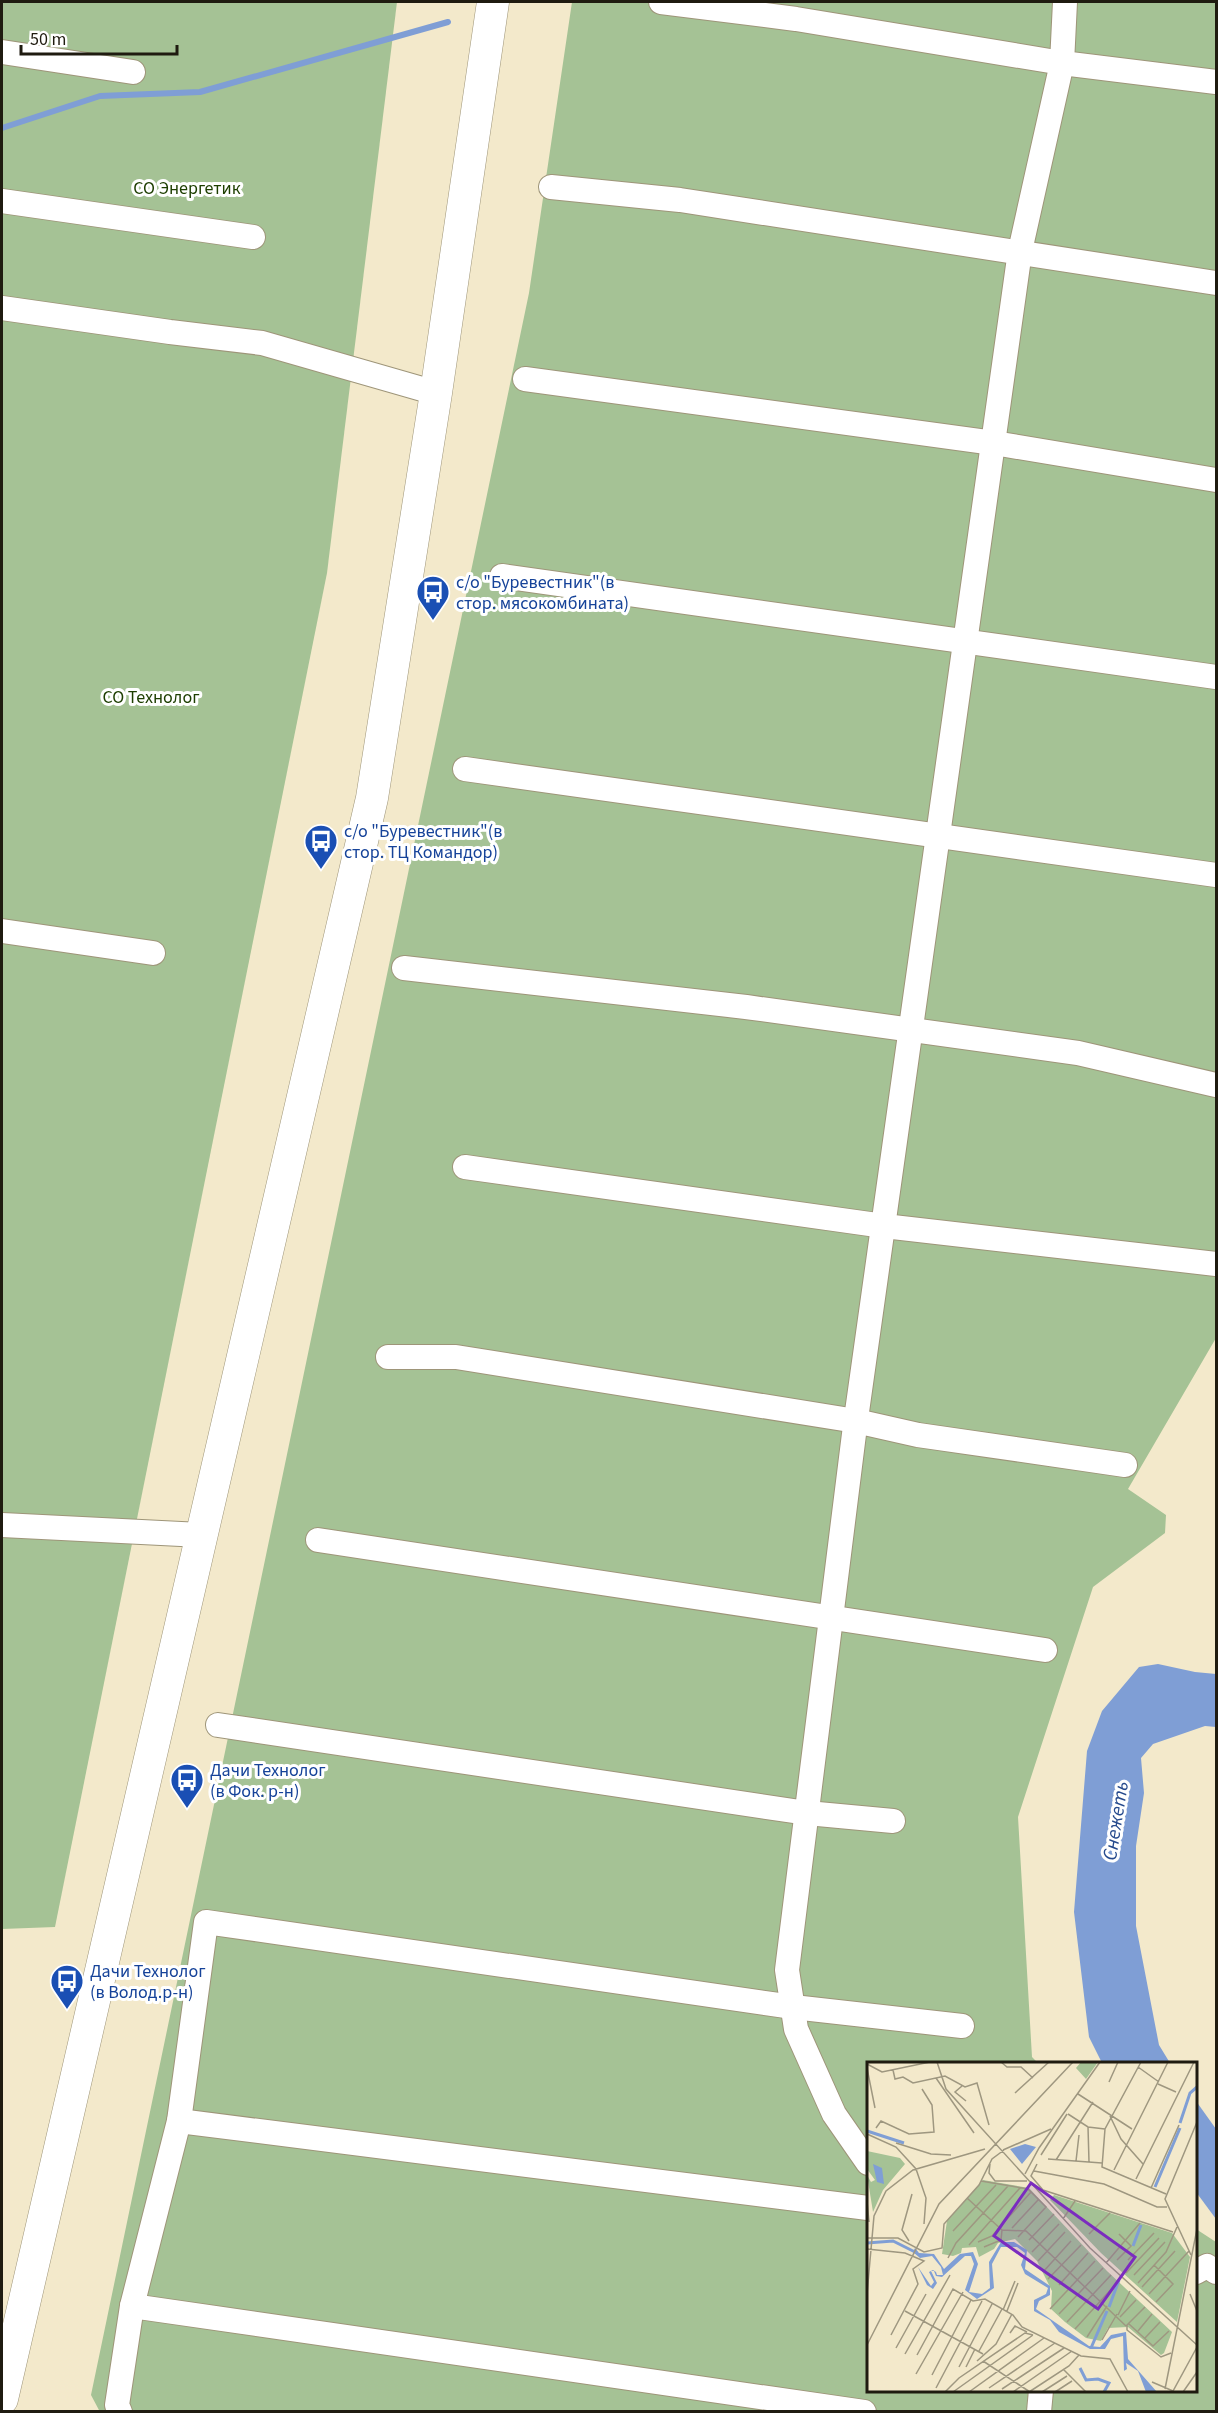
<svg xmlns="http://www.w3.org/2000/svg" width="1218" height="2413" font-family="'Source Sans 3',sans-serif">
	<style>
		.green { fill: #a5c295 }
		.water { fill: #7f9ed5 }
		.lines { fill: none; stroke-linecap: round; stroke-linejoin: round }
		.stream { stroke: #7f9ed5; stroke-width: 6 }
		.minor-casing { stroke: #9e9579; stroke-width: 26 }
		.major-casing { stroke: #9e9579; stroke-width: 33 }
		.minor { stroke: #fff; stroke-width: 24 }
		.major { stroke: #fff; stroke-width: 32 }
		.labels { text-anchor: middle; dominant-baseline: central; stroke-width: 6; stroke-linejoin: round; paint-order: stroke }
		.park-label { font-size: 18px; fill: #1d3e00; stroke: #fff }
		.transit-label { font-size: 18px; fill: #164399; stroke: #fff; text-anchor: start }
		.water-label { font-size: 20px; font-style: italic; fill: #264a8d; stroke: #fff }
		.inset-river { fill: none; stroke: #7f9ed5; stroke-width: 3 }
		.inset-road { fill: none; stroke: #9e9780; stroke-width: 1.5 }
		.view { fill: #7b2cbf; fill-opacity: 0.15; stroke: #7b2cbf; stroke-width: 3 }
		.inset-edge { fill: none; stroke: #1f1b10; stroke-width: 3 }
	</style>
	<rect width="100%" height="100%" fill="#f3e9cb"/>
	<g class="green">
		<path d="M 2,2 L 397,2 L 327,573 L 55,1927 L 2,1929 Z"/>
		<path d="M 572,2 L 1216,2 L 1216,1338 L 1128,1489 L 1166,1515 L 1165,1533 L 1093,1587 L 1018,1817 L 1032,2057 L 1038,2063 L 868,2064 L 868,2390 L 1196,2390 L 1196,2229 L 1216,2242 L 1216,2411 L 100,2412 L 91,2395 L 529,293 Z"/>
	</g>
	<g class="water">
		<path d="M 1158,1664 L 1195,1672 L 1216,1674 L 1216,1727 L 1205,1726 L 1153,1744 L 1141,1758 L 1144,1793 L 1136,1846 L 1136,1926 L 1159,2045 L 1170,2063 L 1102,2063 L 1089,2037 L 1074,1912 L 1087,1751 L 1102,1711 L 1139,1667 Z"/>
		<path d="M 1196,2101 L 1216,2129 L 1216,2219 L 1196,2192 Z"/>
	</g>
	<g class="lines">
		<path class="stream" d="M 2,128 L 100,96 L 200,92 L 448,22"/>
		<defs>
			<g id="minor">
				<path d="M 661,2 L 796,19 L 1062,63 L 1216,82"/>
				<path d="M 2,52 L 133,72"/>
				<path d="M 551,187 L 680,200 L 1216,283"/>
				<path d="M 2,201 L 253,237"/>
				<path d="M 2,308 L 170,332 L 262,343 L 436,393"/>
				<path d="M 525,379 L 994,443 L 1216,480"/>
				<path d="M 502,576 L 1216,677"/>
				<path d="M 465,769 L 1216,875"/>
				<path d="M 2,931 L 153,953"/>
				<path d="M 404,968 L 746,1007 L 1078,1053 L 1216,1085"/>
				<path d="M 465,1167 L 884,1226 L 1216,1264"/>
				<path d="M 388,1357 L 456,1357 L 856,1421 L 918,1435 L 1125,1465"/>
				<path d="M 2,1525 L 201,1535"/>
				<path d="M 318,1540 L 1045,1650"/>
				<path d="M 218,1725 L 807,1813 L 893,1821"/>
				<path d="M 179,2121 L 868,2208"/>
				<path d="M 868,2163 L 834,2114 L 796,2029 L 787,1970 L 855,1426 L 1020,251 L 1062,63 L 1065,2"/>
				<path d="M 1196,2272 L 1207,2266 L 1216,2272"/>
				<path d="M 132,2306 L 864,2412"/>
				<path d="M 120,2412 L 117,2405 L 132,2306 L 179,2121 L 206,1922 L 793,2007 L 962,2026"/>
				<path d="M 1039,2412 L 1041,2390"/>
			</g>
			<path id="major" d="M 2,2399 L 372,798 L 436,393 L 493,2"/>
		</defs>
		<use href="#minor" class="minor-casing"/>
		<use href="#major" class="major-casing"/>
		<use href="#minor" class="minor"/>
		<use href="#major" class="major"/>
	</g>
	<defs>
		<symbol id="bus-pin" viewBox="-11 -11 22 30"><path d="M0 17L-7.5 6A9.5 9.5 0 1 1 7.5 6Z" fill="#1a4fb4" stroke="#fff"/><path d="M-5-6H5V4H4V6H2V4H-2V6H-4V4H-5ZM-3.5-4V0h7V-4ZM-3.5 1.2v1.5H-2V1.2ZM2 1.2v1.5H3.5V1.2Z" fill="#fff"/></symbol>
	</defs>
	<g fill-rule="evenodd">
		<use href="#bus-pin" x="414" y="573" width="38" height="52"/>
		<use href="#bus-pin" x="302" y="822" width="38" height="52"/>
		<use href="#bus-pin" x="168" y="1761" width="38" height="52"/>
		<use href="#bus-pin" x="48" y="1962" width="38" height="52"/>
	</g>
	<g class="labels">
		<g class="park-label">
			<text x="187" y="188">СО Энергетик</text>
			<text x="151" y="697">СО Технолог</text>
		</g>
		<g class="transit-label">
			<text x="456" y="582">с/о "Буревестник"(в<tspan x="456" dy="21">стор. мясокомбината)</tspan></text>
			<text x="344" y="831">с/о "Буревестник"(в<tspan x="344" dy="21">стор. ТЦ Командор)</tspan></text>
			<text x="210" y="1770">Дачи Технолог<tspan x="210" dy="21">(в Фок. р-н)</tspan></text>
			<text x="90" y="1971">Дачи Технолог<tspan x="90" dy="21">(в Волод.р-н)</tspan></text>
		</g>
		<g class="water-label">
			<text transform="translate(1116 1821) rotate(-81)">Снежеть</text>
		</g>
	</g>
	<g transform="translate(867 2062)">
		<rect width="330" height="330" fill="#f3e9cb"/>
		<path d="M 214,0 L 231,0 L 219,17 L 209,6 ZM 0,89 L 33,96 L 38,102 L 16,128 L 6,150 L 0,113 L 4,120 L 8,118 L 0,107 ZM 116,118 L 162,126 L 240,209 L 305,270 L 297,291 L 294,293 L 261,265 L 241,266 L 234,279 L 219,276 L 198,260 L 184,247 L 185,229 L 170,199 L 148,177 L 131,181 L 127,187 L 112,195 L 109,185 L 95,186 L 94,191 L 86,194 L 75,192 L 80,159 ZM 187,133 L 305,171 L 323,195 L 310,260 L 234,191 L 183,138 Z" fill="#a5c295"/>
		<path d="M 158,82 L 169,85 L 155,102 L 143,87 ZM 6,102 L 15,106 L 17,122 L 10,120 ZM 134,180 L 147,180 L 160,188 L 158,207 L 183,224 L 183,233 L 172,239 L 169,247 L 222,284 L 233,285 L 244,273 L 259,270 L 261,297 L 290,330 L 279,330 L 271,309 L 259,301 L 260,307 L 257,309 L 256,274 L 244,277 L 238,287 L 223,287 L 192,270 L 183,258 L 167,249 L 167,238 L 179,232 L 181,226 L 158,212 L 154,203 L 158,191 L 150,185 L 134,185 L 125,202 L 127,226 L 110,237 L 98,228 L 107,202 L 104,194 L 98,194 L 75,215 L 69,214 L 67,209 L 64,209 L 70,221 L 66,227 L 60,223 L 51,205 L 64,224 L 67,220 L 62,210 L 66,208 L 69,210 L 70,213 L 76,213 L 74,205 L 65,194 L 53,196 L 46,190 L 48,186 L 52,191 L 67,192 L 77,207 L 93,192 L 106,190 L 111,202 L 102,230 L 115,232 L 123,226 L 122,200 Z" fill="#7f9ed5"/>
		<path class="inset-river" d="M 313,61 L 323,31 L 330,25M 0,69 L 37,81M 288,125 L 313,66M 0,181 L 26,179 L 50,191M 266,184 L 274,163M 242,245 L 252,218M 224,286 L 240,249M 213,306 L 219,318 L 231,317 L 242,321 L 237,330"/>
		<path class="inset-road" d="M 70,0 L 79,27 L 223,186 L 330,283M 134,0 L 140,5 L 154,5 L 166,16M 274,0 L 238,67 L 235,105 L 299,132M 0,2 L 15,10 L 63,0M 271,5 L 292,20M 0,6 L 8,46M 26,8 L 28,17 L 36,15 L 46,21 L 78,14 L 98,25 L 110,21 L 122,63M 69,16 L 107,71M 242,20 L 251,0M 291,22 L 309,30M 95,24 L 88,30 L 99,39M 148,31 L 182,0M 211,32 L 265,67M 201,52 L 221,65 L 238,67M 243,54 L 254,77 L 276,102M 221,65 L 222,100M 9,66 L 14,59 L 42,72 L 67,70 L 65,43 L 55,27M 0,72 L 29,85 L 49,107 L 59,136 L 57,162M 29,81 L 64,92 L 84,93M 136,88 L 184,67M 174,93 L 200,52M 181,97 L 235,101M 189,98 L 226,40M 209,99 L 212,73M 123,102 L 122,111 L 128,119 L 160,119M 170,102 L 164,114 L 176,128 L 306,170M 247,108 L 301,0M 167,109 L 237,122 L 290,145 L 300,145M 158,112 L 172,86 L 233,0M 269,117 L 327,0M 114,119 L 161,127 L 179,145 L 151,175M 284,126 L 312,63M 100,136 L 135,168 L 159,169 L 259,264M 0,139 L 2,160M 196,157 L 208,139M 145,166 L 171,138M 86,169 L 129,123M 222,172 L 243,151M 0,176 L 31,176 L 57,190 L 75,186 L 77,162 L 112,123 L 125,97 L 137,88M 162,178 L 187,152M 42,179 L 35,168 L 45,132M 111,180 L 125,174 L 164,130M 102,183 L 153,126M 117,185 L 134,178 L 135,168M 0,187 L 38,191 L 57,199 L 46,207 L 51,222 L 24,273M 165,190 L 192,162M 324,193 L 298,137 L 330,60M 81,196 L 89,181 L 141,124M 250,198 L 264,184 L 252,172M 261,198 L 287,171M 171,199 L 198,170M 239,201 L 273,161M 287,203 L 306,222 L 289,240M 176,210 L 204,179M 259,211 L 292,176M 267,213 L 298,180M 181,217 L 214,183M 271,221 L 299,190 L 310,165M 192,223 L 221,191M 275,225 L 308,189M 0,232 L 7,154 L 19,129 L 46,108 L 118,87M 282,232 L 322,189M 323,232 L 330,249M 278,245 L 260,263 L 260,268 L 294,295 L 304,291M 183,247 L 228,199M 136,248 L 148,219M 38,249 L 116,292M 140,249 L 151,221M 192,252 L 236,206M 251,253 L 263,229M 253,255 L 269,238M 200,260 L 244,213M 262,262 L 286,284 L 302,269M 208,267 L 249,222M 271,269 L 285,252M 143,271 L 148,264 L 160,270M 220,275 L 240,244M 278,276 L 293,260M 235,278 L 250,252M 0,283 L 72,142 L 206,0M 29,286 L 59,232M 112,289 L 135,247M 38,292 L 83,213M 50,293 L 86,227 L 106,239 L 118,237 L 146,253 L 155,265 L 214,294 L 243,297 L 261,330M 110,299 L 129,282 L 145,252M 116,299 L 163,330M 92,305 L 125,242M 99,305 L 108,287M 196,307 L 219,330M 49,312 L 96,230M 65,313 L 104,238M 285,320 L 306,329 L 330,285M 69,326 L 115,239M 122,326 L 188,281M 135,327 L 197,286M 298,327 L 330,167M 78,330 L 92,316 L 158,271 L 166,273M 86,330 L 166,273M 102,330 L 177,276M 146,330 L 205,289M 162,330 L 202,304 L 212,293M 175,330 L 200,314M 188,330 L 205,319M 316,330 L 330,310"/>
		<path class="view" d="M 164,121 L 268,195 L 231,247 L 127,174 Z"/>
		<rect width="330" height="330" class="inset-edge"/>
	</g>
	<rect width="1218" height="2413" fill="none" stroke="#1f1b10" stroke-width="6"/>
	<path d="M21 45v9h156v-9" fill="none" stroke="#1f1b10" stroke-width="3"/>
	<text x="30" y="45" font-size="18" fill="#1f1b10" stroke="#ffffff" stroke-width="4.5" paint-order="stroke">50 m</text>
</svg>
